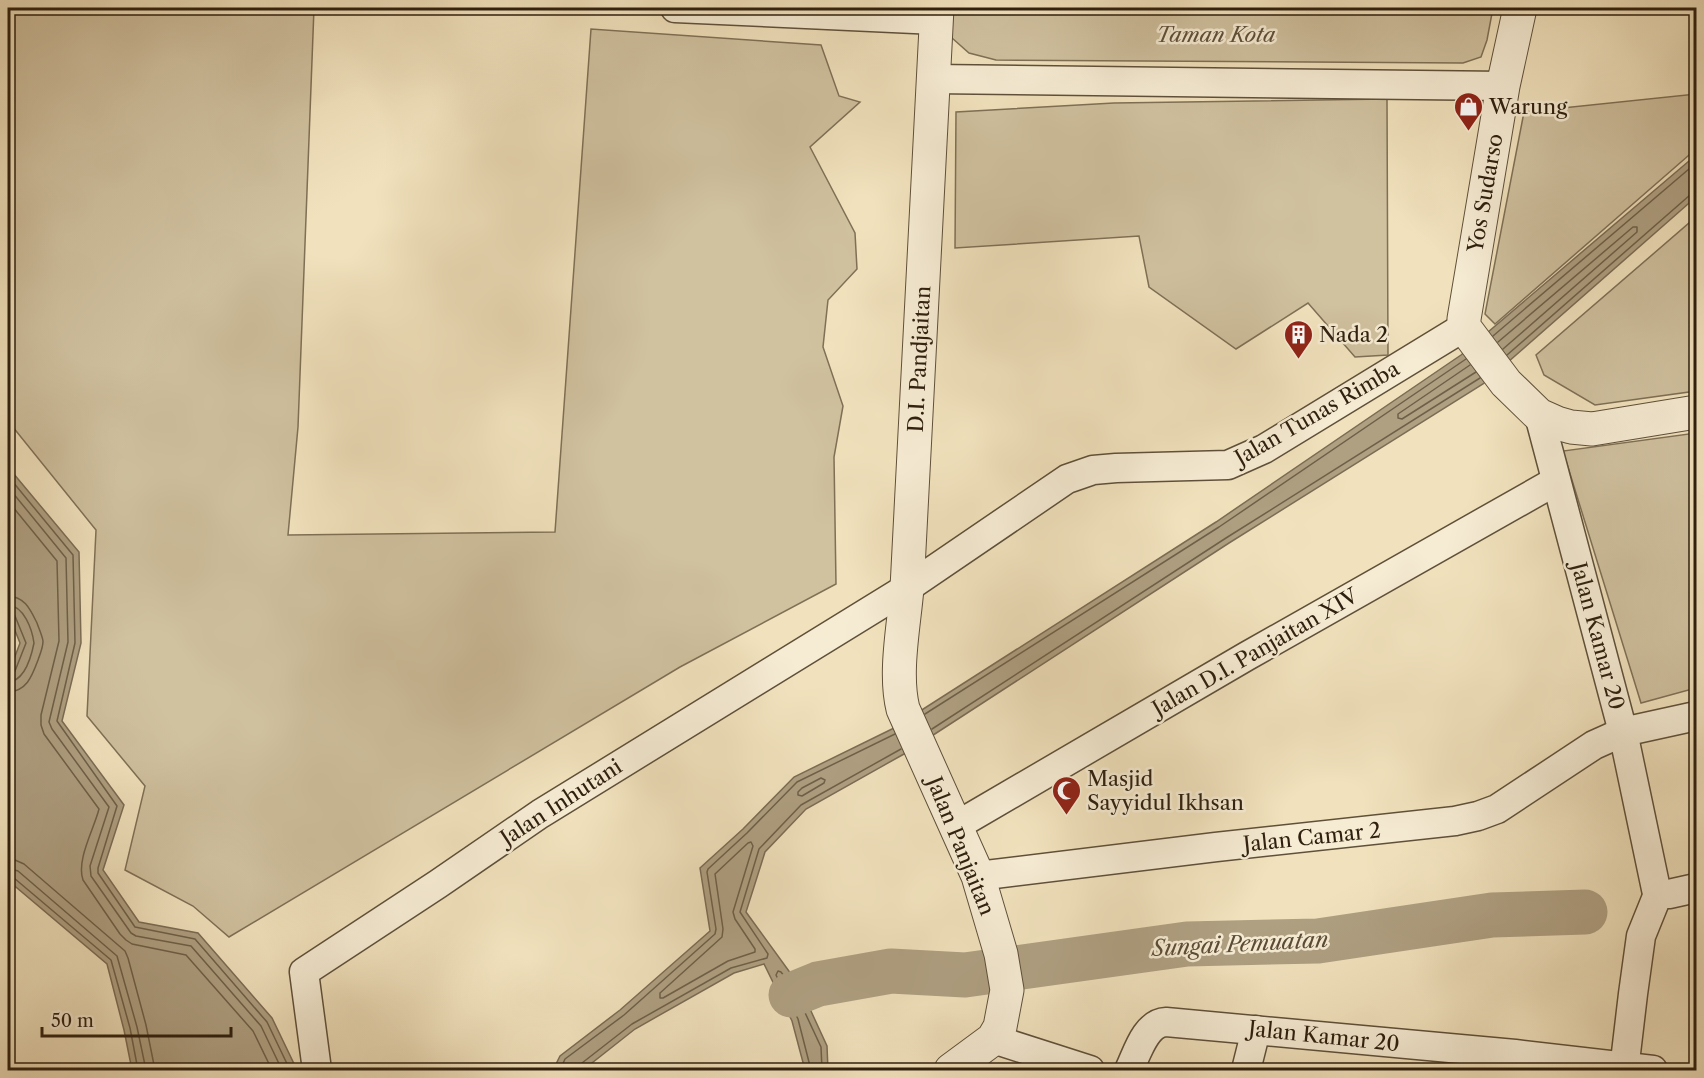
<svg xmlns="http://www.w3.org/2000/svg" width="1704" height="1078" font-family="'Libre Caslon Text',serif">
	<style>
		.green { fill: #d0c19f; stroke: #7f7056; stroke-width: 1.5 }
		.water { fill: #afa082; stroke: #7b6c54; stroke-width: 1.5 }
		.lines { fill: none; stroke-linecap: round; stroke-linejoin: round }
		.shore { stroke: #6e6048; stroke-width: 1.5 }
		.river { stroke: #afa082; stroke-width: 45 }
		.minor-casing { stroke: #5f503a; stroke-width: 31 }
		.tertiary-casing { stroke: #5f503a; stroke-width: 35 }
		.minor { stroke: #f6ecd4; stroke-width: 28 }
		.tertiary { stroke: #f6ecd4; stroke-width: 33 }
		.labels { text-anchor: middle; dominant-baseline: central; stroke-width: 5; stroke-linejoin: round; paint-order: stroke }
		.park-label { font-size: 21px; font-style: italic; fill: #5f503a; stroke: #f6ecd4 }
		.poi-label { font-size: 21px; fill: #2e1f0e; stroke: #f6ecd4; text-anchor: start }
		.street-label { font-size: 21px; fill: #2e1f0e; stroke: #f6ecd4 }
		.water-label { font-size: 22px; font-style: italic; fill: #5b4c37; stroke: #f6ecd4 }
	</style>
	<rect width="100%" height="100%" fill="#f1e2bd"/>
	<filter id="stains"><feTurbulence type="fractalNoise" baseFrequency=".00333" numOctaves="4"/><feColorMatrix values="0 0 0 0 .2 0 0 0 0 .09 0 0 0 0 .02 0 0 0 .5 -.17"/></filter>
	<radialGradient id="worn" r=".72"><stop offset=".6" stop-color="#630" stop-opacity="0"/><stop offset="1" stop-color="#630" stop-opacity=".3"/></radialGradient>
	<g class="green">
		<path d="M 8,8 L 314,8 L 298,427 L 288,535 L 555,532 L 591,29 L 821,45 L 839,96 L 860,102 L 810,147 L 855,233 L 857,269 L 828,300 L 823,347 L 843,406 L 834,457 L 836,584 L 680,667 L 229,937 L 193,906 L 125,870 L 145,786 L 87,716 L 96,530 L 8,421 Z"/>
		<path d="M 951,8 L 1493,8 L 1487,40 L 1481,57 L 1463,63 L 996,60 L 969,53 L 952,38 Z"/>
		<path d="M 1696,94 L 1696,149 L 1495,324 L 1485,314 L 1524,112 Z"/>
		<path d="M 1387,99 L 1388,355 L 1355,357 L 1308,303 L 1236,349 L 1149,287 L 1139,236 L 955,248 L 956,112 L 1114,103 Z"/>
		<path d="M 1696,217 L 1696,391 L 1595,405 L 1544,375 L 1536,355 Z"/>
		<path d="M 1696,433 L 1696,688 L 1641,703 L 1563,451 Z"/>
	</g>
	<g class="water">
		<path d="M 1696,155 L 1696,197 L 1483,384 L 1229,543 L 904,754 L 806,809 L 765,852 L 746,912 L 799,985 L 827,1046 L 828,1070 L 805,1070 L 792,1021 L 764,964 L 734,973 L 635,1029 L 583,1070 L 553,1070 L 560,1056 L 620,1010 L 710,931 L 700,868 L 743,829 L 794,777 L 892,729 L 1216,522 L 1461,355 Z"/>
		<path d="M 8,467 L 79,552 L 81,643 L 62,721 L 124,805 L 103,870 L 139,922 L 198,933 L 272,1018 L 297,1070 L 132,1070 L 124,1030 L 107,964 L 10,882 L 8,878 L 8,675 L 20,643 L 8,613 Z"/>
	</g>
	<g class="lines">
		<g class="shore">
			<path d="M 1493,336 L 1696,163"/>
			<path d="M 1498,342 L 1633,227 L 1637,227 L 1637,232 L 1503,349"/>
			<path d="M 1507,355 L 1690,195 L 1696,193"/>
			<path d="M 1470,365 L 1398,414 L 1398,418 L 1402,419 L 1476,372"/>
			<path d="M 8,476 L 73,555 L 75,643 L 57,721 L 117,806 L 98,868 L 98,873 L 135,927 L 195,939 L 267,1022 L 290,1070"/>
			<path d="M 8,487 L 66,558 L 68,642 L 49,722 L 52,729 L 109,807 L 90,866 L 91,876 L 131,933 L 136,936 L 191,946 L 261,1026 L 282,1070"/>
			<path d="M 8,501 L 57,561 L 59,641 L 41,715 L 41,725 L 44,734 L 99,809 C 94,829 76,860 83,880 L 120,934 L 126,940 L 132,944 L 186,955 L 253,1031 L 272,1070"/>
			<path d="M 8,596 C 25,597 30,609 37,623 C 39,629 42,635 43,641 C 43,648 40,654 38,660 C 32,676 27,691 8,692"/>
			<path d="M 8,605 C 24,606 32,629 34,643 C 31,658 25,681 8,682"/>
			<path d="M 8,613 L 12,613 L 15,616 L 26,643 L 15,671 L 12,674 L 8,675"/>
			<path d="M 925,714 L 1219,527 L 1466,359"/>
			<path d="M 932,729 L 1226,538 L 1480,378"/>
			<path d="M 821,778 L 825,780 L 824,783 L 802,796 L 798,795 L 798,792 L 802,788 Z"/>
			<path d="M 748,843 L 751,842 L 753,846 L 733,912 L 735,919 L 755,949 L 755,952 L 728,961 L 663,998 L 660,998 L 660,993 L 722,937 L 723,929 L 715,874 Z"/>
			<path d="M 8,859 L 15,860 L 24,864 L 125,951 L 128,958 L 146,1025 L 155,1070"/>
			<path d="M 8,868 L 18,871 L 117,956 L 137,1027 L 146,1070"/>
			<path d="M 8,876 L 14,878 L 111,960 L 130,1028 L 138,1070"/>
			<path d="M 560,1070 L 565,1059 L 624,1015 L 715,934 L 716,929 L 707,872 L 708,869 L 747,833 L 797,782 L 895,734"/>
			<path d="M 580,1070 L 582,1063 L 632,1024 L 731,968 L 767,958 L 768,954 L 740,912 L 759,849 L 801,805 L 901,749"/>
			<path d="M 811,1070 L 798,1019 L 776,975 L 778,971 L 781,972 L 794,989 L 821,1047 L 822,1070"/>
		</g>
		<path class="river" d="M 791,995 L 818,984 L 891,971 L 965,975 L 1187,944 L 1318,941 L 1492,915 L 1585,912"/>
		<defs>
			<g id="minor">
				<path d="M 675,8 L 936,20"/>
				<path d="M 933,79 L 1503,86"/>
				<path d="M 1539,415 L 1623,732 L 1656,889 L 1658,894"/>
				<path d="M 956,826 L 1247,656 L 1556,481"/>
				<path d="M 978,876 L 1216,847 L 1455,821 L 1478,816 L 1497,809 L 1594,745 L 1623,732 L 1696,716"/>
				<path d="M 1658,894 L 1669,894 L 1696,888"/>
				<path d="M 993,1039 L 1090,1070"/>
				<path d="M 317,1070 L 304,972 L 438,884 L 540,814 L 907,588 L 1067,479 L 1093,470 L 1116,468 L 1228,465 L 1264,449 L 1464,327"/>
				<path d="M 1129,1070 C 1137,1054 1145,1023 1166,1022 L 1515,1054 L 1653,1070"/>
				<path d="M 1246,1070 L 1256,1030"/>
				<path d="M 1624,1070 L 1633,994 L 1641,936 L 1658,894"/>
			</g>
			<g id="tertiary">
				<path d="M 937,8 L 907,588 C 904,625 894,673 903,709 L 978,876 L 1001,954 L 1007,990 L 1000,1027 L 993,1039 L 951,1070"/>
				<path d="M 1520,8 L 1503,86 L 1464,319 L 1464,327 L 1506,383 L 1539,415 L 1557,423 L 1571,427 L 1592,429 L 1696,412"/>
			</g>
		</defs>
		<use href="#minor" class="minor-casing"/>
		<use href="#tertiary" class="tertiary-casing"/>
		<use href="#minor" class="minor"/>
		<use href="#tertiary" class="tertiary"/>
	</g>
	<defs>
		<symbol id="shop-pin" viewBox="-11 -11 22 30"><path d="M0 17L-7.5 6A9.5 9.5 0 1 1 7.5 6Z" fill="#8f2418" stroke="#f6ecd4"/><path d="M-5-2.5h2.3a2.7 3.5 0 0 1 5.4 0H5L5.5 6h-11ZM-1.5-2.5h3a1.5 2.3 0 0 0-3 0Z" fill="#fff"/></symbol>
		<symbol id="building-pin" viewBox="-11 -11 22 30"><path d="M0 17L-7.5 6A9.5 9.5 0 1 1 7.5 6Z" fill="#8f2418" stroke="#f6ecd4"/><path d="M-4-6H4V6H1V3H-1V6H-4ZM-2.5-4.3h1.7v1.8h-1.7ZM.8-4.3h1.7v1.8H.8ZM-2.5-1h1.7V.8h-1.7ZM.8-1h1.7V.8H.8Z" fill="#fff"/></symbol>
		<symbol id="mosque-pin" viewBox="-11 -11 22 30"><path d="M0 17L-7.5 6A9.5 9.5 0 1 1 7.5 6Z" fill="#8f2418" stroke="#f6ecd4"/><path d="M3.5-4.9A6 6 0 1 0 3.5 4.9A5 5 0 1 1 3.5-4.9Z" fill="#fff"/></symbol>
	</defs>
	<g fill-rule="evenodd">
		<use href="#shop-pin" x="1452" y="90" width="33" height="45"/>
		<use href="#building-pin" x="1282" y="318" width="33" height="45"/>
		<use href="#mosque-pin" x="1050" y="774" width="33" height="45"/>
	</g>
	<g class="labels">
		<g class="park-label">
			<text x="1216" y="34">Taman Kota</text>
		</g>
		<g class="poi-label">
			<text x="1489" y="106">Warung</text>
			<text x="1319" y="334">Nada 2</text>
			<text x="1087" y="778">Masjid<tspan x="1087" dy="24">Sayyidul Ikhsan</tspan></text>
		</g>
		<g class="street-label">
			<text transform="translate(1485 193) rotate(-80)">Yos Sudarso</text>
			<text transform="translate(919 359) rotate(-87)">D.I. Pandjaitan</text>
			<text transform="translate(1317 413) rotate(-30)">Jalan Tunas Rimba</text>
			<text transform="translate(1598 636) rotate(75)">Jalan Kamar 20</text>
			<text transform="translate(1255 652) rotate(-30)">Jalan D.I. Panjaitan XIV</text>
			<text transform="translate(561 802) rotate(-33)">Jalan Inhutani</text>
			<text transform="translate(1312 837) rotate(-6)">Jalan Camar 2</text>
			<text transform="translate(961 846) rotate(68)">Jalan Panjaitan</text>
			<text transform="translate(1324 1036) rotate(6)">Jalan Kamar 20</text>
		</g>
		<g class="water-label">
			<text transform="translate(1240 944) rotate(-3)">Sungai Pemuatan</text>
		</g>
	</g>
	<rect width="1704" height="1078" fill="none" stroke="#f1e2bd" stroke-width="30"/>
	<rect x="9" y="9" width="1686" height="1060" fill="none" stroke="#2e1f0e" stroke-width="3"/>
	<rect x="15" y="15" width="1674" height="1048" fill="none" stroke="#2e1f0e" stroke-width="1.5"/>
	<path d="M42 1027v9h189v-9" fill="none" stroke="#2e1f0e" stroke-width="3"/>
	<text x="51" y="1027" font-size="18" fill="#2e1f0e" stroke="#f6ecd4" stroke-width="4.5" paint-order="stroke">50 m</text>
	<rect width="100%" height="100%" filter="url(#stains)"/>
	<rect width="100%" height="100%" fill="url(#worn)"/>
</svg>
